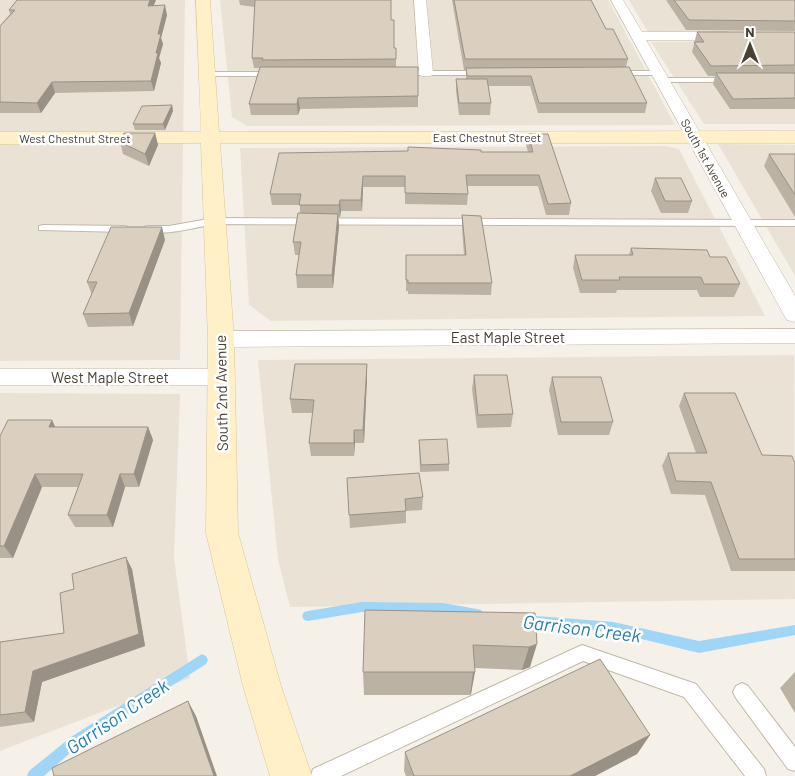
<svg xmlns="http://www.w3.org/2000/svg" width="795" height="776" font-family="Barlow,sans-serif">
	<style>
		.residential { fill: #eae3d5 }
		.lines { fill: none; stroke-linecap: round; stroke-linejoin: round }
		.stream { fill: #9fd5f7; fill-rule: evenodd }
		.lane-casing { stroke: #c2b9a9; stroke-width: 2 }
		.street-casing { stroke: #c2b9a9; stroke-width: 1 }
		.secondary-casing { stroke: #dac593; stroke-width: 1 }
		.lane { fill: #fff; fill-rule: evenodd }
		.street { fill: #fff; fill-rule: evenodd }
		.secondary { fill: #fff0c8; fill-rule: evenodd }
		.wall { fill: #bcb2a4 }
		.shaded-wall { fill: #999186 }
		.building { fill: #dbcfbf; stroke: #999186 }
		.labels { text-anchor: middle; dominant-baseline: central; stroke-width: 5; stroke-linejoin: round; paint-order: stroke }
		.far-street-label { font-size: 12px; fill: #4a4136; stroke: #fff }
		.street-label { font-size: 15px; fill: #4a4136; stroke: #fff }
		.near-water-label { font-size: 19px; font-style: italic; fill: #237cb8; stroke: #fff }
	</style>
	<rect width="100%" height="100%" fill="#f5f1e8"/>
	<g class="residential">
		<path d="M 0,0 L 185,0 L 180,360 L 0,361 Z"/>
		<path d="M 220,0 L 608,0 L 675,125 L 248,126 L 232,117 Z"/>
		<path d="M 629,0 L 795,0 L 795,31 L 648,32 Z"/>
		<path d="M 795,41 L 795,124 L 704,124 L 651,42 Z"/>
		<path d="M 718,144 L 795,145 L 795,276 Z"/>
		<path d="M 665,146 L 679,149 L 765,316 L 271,321 L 249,305 L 240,148 Z"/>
		<path d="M 794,355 L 795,599 L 290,607 L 278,559 L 258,360 Z"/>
		<path d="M 0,393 L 180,394 L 174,557 L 190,678 L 0,751 Z"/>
	</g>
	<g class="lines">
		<g class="stream">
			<path d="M 362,602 L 443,603 L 477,609 L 481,610 L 483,614 L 481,618 L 477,619 L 443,613 L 362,612 L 308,621 L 304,620 L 302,616 L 304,612 L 308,611 Z"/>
			<path d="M 524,615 L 613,622 L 699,641 L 795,625 L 795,635 L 699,653 L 613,632 L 524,625 L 520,624 L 518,620 L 520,616 Z"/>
			<path d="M 202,654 L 206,656 L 208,660 L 206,664 L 79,745 L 44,776 L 27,776 L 29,771 L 71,737 Z"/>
		</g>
		<defs>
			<g id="lane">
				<path d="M 398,71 L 481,71 L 485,73 L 481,75 L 398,75 Z"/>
				<path d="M 613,71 L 658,71 L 662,73 L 658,75 L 613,75 Z"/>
				<path d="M 203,72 L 274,72 L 278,74 L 274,76 L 203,76 Z"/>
				<path d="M 659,78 L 730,78 L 734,80 L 730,82 L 662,82 L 658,80 Z"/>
				<path d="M 214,218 L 795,220 L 795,226 L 214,224 C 198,227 153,239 141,229 L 146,226 L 169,226 Z"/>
				<path d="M 43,225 L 126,226 L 131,229 L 126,232 L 39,230 L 39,226 Z"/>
				<path d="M 582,645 L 696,684 L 764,769 L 766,776 L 745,776 L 684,697 L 583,661 L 341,776 L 311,776 L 313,769 Z"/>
				<path d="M 742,683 L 748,686 L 795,747 L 795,771 L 788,769 L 736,698 L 733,692 L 736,686 Z"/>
			</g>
			<g id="street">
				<path d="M 414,0 L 426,0 L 433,73 L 431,76 L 421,76 L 419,73 Z"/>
				<path d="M 611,0 L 623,0 L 642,32 L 728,32 L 735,36 L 728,40 L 646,40 L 795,296 L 795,322 L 787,320 L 784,315 Z"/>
				<path d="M 795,329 L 795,343 L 221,347 L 213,344 L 210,339 L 213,334 L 221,331 Z"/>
				<path d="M 0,369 L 221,369 L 229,371 L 233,377 L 229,383 L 221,385 L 0,385 Z"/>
			</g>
			<path id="secondary" d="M 196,0 L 210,0 L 219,132 L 795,131 L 795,143 L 220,143 L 234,339 L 238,533 L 281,686 L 312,776 L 270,776 L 243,686 L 206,533 L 208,339 L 201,143 L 0,144 L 0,132 L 201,132 Z"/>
		</defs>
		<use href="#lane" class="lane-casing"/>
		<use href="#street" class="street-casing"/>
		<use href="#secondary" class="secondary-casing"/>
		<use href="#lane" class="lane"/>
		<use href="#street" class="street"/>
		<use href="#secondary" class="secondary"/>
	</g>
	<g class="wall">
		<path d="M 239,0 L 391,0 L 391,20 L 394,48 L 396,48 L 396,67 L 418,67 L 418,107 L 300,109 L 298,115 L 251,115 L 249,104 L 260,68 L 254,68 L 252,58 L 255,7 L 240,5 Z"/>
		<path d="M 452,0 L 591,0 L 606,29 L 628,59 L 626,67 L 647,103 L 645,113 L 538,113 L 530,86 L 488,86 L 491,103 L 490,115 L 459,115 L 456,91 L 456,79 L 466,79 L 466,70 L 464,70 Z"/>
		<path d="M 666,0 L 795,0 L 795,31 L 686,30 Z"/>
		<path d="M 154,6 L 167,15 L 161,38 L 163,44 L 159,58 L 161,63 L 154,91 L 55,93 L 41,113 L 0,113 L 0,26 L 10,14 L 9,10 Z"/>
		<path d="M 697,32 L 795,32 L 795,109 L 730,109 L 713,84 L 715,76 L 708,76 L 692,52 Z"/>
		<path d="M 172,105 L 173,111 L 165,130 L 135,130 L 133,124 Z"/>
		<path d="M 155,133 L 158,145 L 149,166 L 123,154 L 120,142 Z"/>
		<path d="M 528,134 L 571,203 L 569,215 L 546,215 L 538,186 L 467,186 L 468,194 L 467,205 L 405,204 L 405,187 L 363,187 L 362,211 L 341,211 L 340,217 L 338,217 L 339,226 L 333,288 L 297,288 L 296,275 L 299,255 L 295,255 L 293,242 L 300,213 L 300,205 L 272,205 L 270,194 L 481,152 L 528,152 L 526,145 Z"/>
		<path d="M 769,154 L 795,154 L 795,217 L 764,166 Z"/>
		<path d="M 655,178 L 692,201 L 688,213 L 661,213 L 651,191 Z"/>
		<path d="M 462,215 L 492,283 L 491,295 L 408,294 L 408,291 L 406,291 L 406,255 L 464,255 L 462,227 Z"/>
		<path d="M 165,240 L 133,326 L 88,327 L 83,314 L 92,295 L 87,282 Z"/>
		<path d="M 631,248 L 710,257 L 740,284 L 734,297 L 700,297 L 697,290 L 617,290 L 616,293 L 580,293 L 573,268 L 575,255 L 629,255 Z"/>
		<path d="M 367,364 L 367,378 L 364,443 L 355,443 L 354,456 L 311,456 L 309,443 L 313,413 L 292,413 L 290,399 Z"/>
		<path d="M 474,375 L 513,414 L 511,427 L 477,428 L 472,389 Z"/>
		<path d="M 552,377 L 613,422 L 609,435 L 558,435 L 549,390 Z"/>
		<path d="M 684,393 L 762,455 L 795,463 L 795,571 L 731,571 L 705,495 L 671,494 L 662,466 L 668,453 L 696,453 L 679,406 Z"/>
		<path d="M 52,420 L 55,427 L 148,427 L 153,440 L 139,487 L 125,487 L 113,527 L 75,527 L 68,515 L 78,487 L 42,487 L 13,558 L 0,558 L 0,436 Z"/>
		<path d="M 419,440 L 449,464 L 449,471 L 420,472 Z"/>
		<path d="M 347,478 L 423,497 L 422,510 L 406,511 L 406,523 L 350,528 Z"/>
		<path d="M 132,569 L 145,646 L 42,682 L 34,722 L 0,727 L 0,642 L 64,633 Z"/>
		<path d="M 535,613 L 530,667 L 522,670 L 475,668 L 471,694 L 470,695 L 364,695 L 363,672 Z"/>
		<path d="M 795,672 L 795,713 L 780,688 Z"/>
		<path d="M 650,735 L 637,754 L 595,776 L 406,776 L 404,771 L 405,752 Z"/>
	</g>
	<g class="shaded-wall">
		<path d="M 150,0 L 156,0 L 150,15 L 148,6 Z"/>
		<path d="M 165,5 L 167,15 L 161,38 L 163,44 L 159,58 L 161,63 L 154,91 L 151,81 L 158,34 Z"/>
		<path d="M 52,82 L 55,93 L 41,113 L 37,103 Z"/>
		<path d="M 298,98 L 300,109 L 298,115 L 297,104 Z"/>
		<path d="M 172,105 L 173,111 L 165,130 L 163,124 Z"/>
		<path d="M 155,133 L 158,145 L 149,166 L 145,154 Z"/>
		<path d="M 363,176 L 363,187 L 362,211 L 361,200 Z"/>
		<path d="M 340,200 L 341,211 L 340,217 L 339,205 Z"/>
		<path d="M 338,214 L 339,226 L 333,288 L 332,275 Z"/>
		<path d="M 162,227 L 165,240 L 133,326 L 129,313 Z"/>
		<path d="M 367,364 L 367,378 L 364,443 L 363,430 Z"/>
		<path d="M 52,420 L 58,433 L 49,427 Z"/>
		<path d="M 148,427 L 153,440 L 139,487 L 134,474 Z"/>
		<path d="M 354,430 L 355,443 L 354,456 Z"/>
		<path d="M 35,474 L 42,487 L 13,558 L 4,546 Z"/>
		<path d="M 120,474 L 125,487 L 113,527 L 107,515 Z"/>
		<path d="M 126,557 L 132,569 L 145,646 L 42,682 L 34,722 L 25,712 L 33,671 L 139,634 Z"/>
		<path d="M 537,644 L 530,667 L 522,670 L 529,647 Z"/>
		<path d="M 473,672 L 475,672 L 471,694 L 470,695 Z"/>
		<path d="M 188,701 L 196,716 L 217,776 L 214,776 Z"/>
		<path d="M 650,735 L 637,754 L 595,776 L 570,776 Z"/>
	</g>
	<g class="building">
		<path d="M 17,0 L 150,0 L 148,6 L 165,5 L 158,34 L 161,34 L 156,53 L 158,53 L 151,81 L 52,82 L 37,103 L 0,102 L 0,26 L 15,10 L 9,10 Z"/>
		<path d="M 255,0 L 391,0 L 391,20 L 394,20 L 394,48 L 396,48 L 396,59 L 262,60 L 263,58 L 252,58 Z"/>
		<path d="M 454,0 L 591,0 L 606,29 L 613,29 L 628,59 L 465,59 Z"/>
		<path d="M 674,0 L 795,0 L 795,21 L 689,20 Z"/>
		<path d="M 697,32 L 795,32 L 795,65 L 711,66 L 694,42 L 704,42 Z"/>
		<path d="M 260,67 L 418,67 L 418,96 L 298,98 L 297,104 L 249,104 Z"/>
		<path d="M 629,67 L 647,103 L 539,103 L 531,76 L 467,76 L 466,68 Z"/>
		<path d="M 716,73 L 795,73 L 795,98 L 733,99 Z"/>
		<path d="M 456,79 L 487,79 L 491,103 L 459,103 Z"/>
		<path d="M 172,105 L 163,124 L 133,124 L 142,106 Z"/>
		<path d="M 124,133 L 155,133 L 145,154 L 120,142 Z"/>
		<path d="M 528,134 L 548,134 L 571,203 L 548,204 L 539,175 L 466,175 L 468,194 L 405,193 L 405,176 L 363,176 L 361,200 L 340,200 L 339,205 L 299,205 L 301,194 L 270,194 L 279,153 L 408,151 L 408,147 L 481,150 L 481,152 L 533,152 Z"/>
		<path d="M 769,154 L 795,154 L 795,195 Z"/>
		<path d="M 655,178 L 681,178 L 692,201 L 665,201 Z"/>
		<path d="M 298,213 L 338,214 L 332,275 L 296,275 L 301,242 L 293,242 Z"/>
		<path d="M 462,215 L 481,216 L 492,283 L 408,283 L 408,280 L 406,280 L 406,255 L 466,255 Z"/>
		<path d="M 111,227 L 162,227 L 129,313 L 83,314 L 97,282 L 87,282 Z"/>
		<path d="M 631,248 L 707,250 L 710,257 L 726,257 L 740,284 L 704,284 L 701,277 L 619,277 L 620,280 L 582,280 L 575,255 L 633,255 Z"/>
		<path d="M 295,364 L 367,364 L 363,430 L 354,430 L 354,443 L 309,443 L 314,400 L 290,399 Z"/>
		<path d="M 474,375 L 507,375 L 513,414 L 478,415 Z"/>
		<path d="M 552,377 L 601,377 L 613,422 L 561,422 Z"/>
		<path d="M 684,393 L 735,393 L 762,455 L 792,456 L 795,463 L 795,559 L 739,559 L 711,482 L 676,481 L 668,453 L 707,453 Z"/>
		<path d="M 8,420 L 52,420 L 49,427 L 148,427 L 134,474 L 120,474 L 107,515 L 68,515 L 83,474 L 35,474 L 4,546 L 0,546 L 0,436 Z"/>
		<path d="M 447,439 L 449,464 L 421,465 L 419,440 Z"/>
		<path d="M 419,473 L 423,497 L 405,499 L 406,511 L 349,515 L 347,478 Z"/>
		<path d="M 126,557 L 139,634 L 33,671 L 25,712 L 0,715 L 0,642 L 64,633 L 60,593 L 74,589 L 72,574 Z"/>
		<path d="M 365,610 L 535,613 L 537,644 L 529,647 L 473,645 L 475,672 L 363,672 Z"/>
		<path d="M 600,659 L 650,735 L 570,776 L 414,776 L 405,752 Z"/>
		<path d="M 188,701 L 214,776 L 54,776 L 52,768 Z"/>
	</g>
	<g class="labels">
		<g class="far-street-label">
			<text x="487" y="137">East Chestnut Street</text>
			<text x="75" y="138">West Chestnut Street</text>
			<text transform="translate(706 158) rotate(61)">South 1st Avenue</text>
		</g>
		<g class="street-label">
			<text x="508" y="337">East Maple Street</text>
			<text x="110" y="377">West Maple Street</text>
			<text transform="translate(221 393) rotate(-91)">South 2nd Avenue</text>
		</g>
		<g class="near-water-label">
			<text transform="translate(582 628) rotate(7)">Garrison Creek</text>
			<text transform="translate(117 716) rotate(-34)">Garrison Creek</text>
		</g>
	</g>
	<g transform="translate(750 45)" stroke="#ffffff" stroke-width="4" paint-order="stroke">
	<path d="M0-4L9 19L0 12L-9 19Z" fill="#4a4136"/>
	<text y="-8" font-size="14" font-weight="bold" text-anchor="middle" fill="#4a4136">N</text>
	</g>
</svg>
